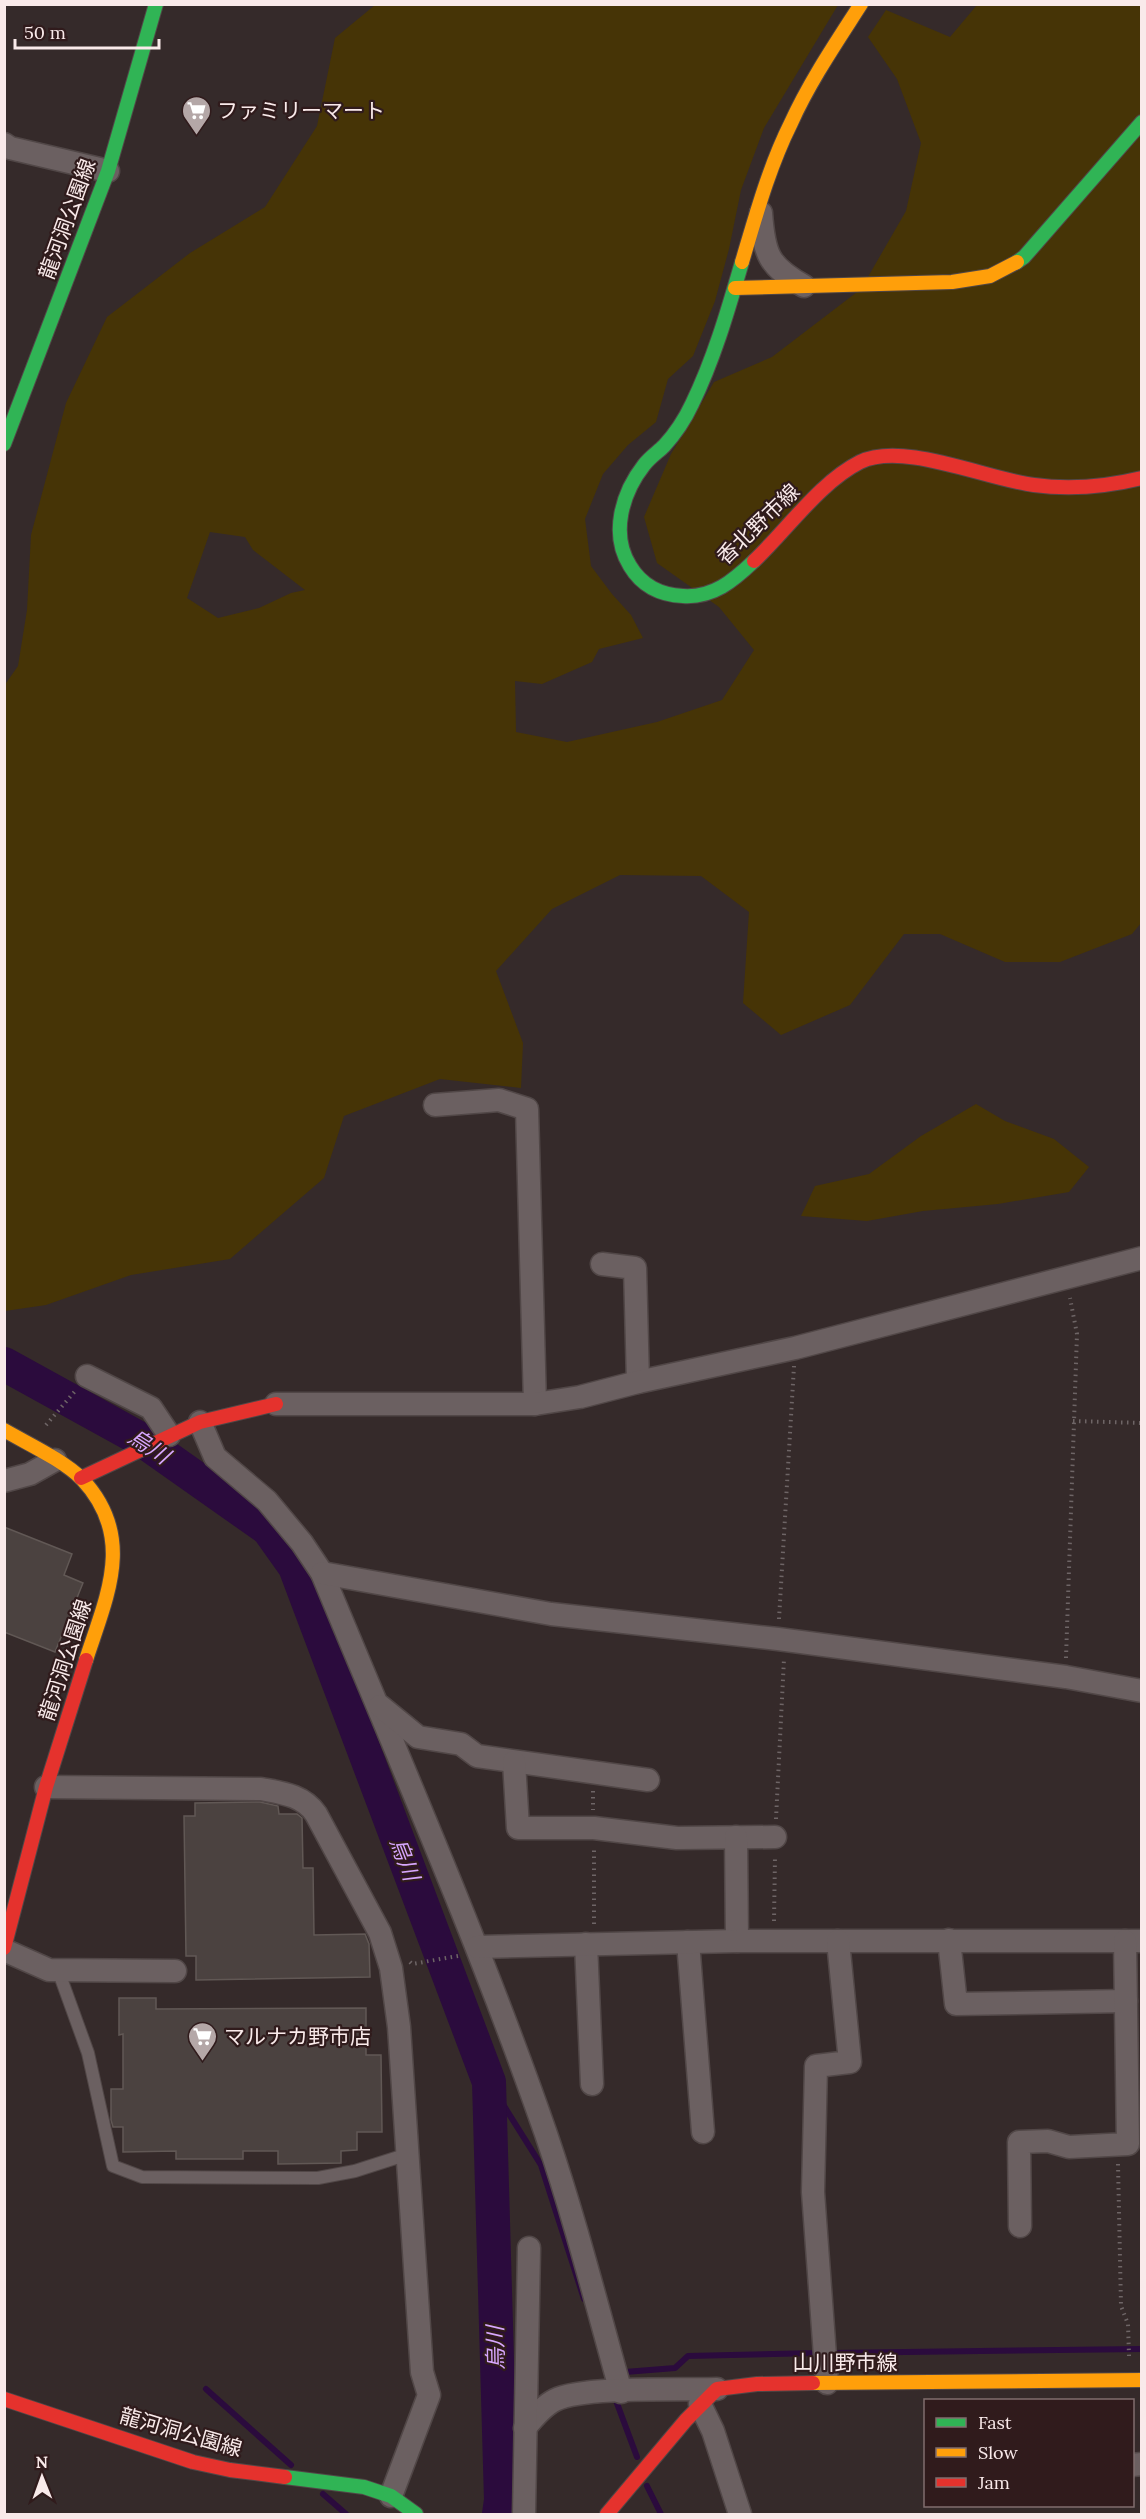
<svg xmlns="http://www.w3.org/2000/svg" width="1146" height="2519" font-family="Lora,'Noto Sans JP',serif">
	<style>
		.green { fill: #463406; fill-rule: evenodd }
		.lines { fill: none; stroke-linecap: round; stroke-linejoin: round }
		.stream { stroke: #2b0b3d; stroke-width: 6 }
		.river { stroke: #2b0b3d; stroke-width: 34 }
		.building { fill: #4b4240; stroke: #615855; stroke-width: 1.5 }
		.lane-casing { stroke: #514747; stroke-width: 14 }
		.street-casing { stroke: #514747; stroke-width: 25 }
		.fast-casing { stroke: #514747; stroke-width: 16 }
		.slow-casing { stroke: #514747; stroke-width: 16 }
		.jam-casing { stroke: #514747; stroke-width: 16 }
		.path { stroke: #6e6566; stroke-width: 4; stroke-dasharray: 1.5 4.5; stroke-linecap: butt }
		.lane { stroke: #6b6061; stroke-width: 12 }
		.street { stroke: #6b6061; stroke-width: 22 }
		.fast { stroke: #30b455; stroke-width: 14 }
		.slow { stroke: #ff9f0a; stroke-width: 14 }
		.jam { stroke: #e5322d; stroke-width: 14 }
		.labels { text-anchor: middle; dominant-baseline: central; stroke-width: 4.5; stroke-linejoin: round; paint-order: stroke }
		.poi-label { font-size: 21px; fill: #f9eaea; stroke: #301b1c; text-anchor: start }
		.street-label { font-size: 21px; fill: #f9eaea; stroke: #301b1c }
		.water-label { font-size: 22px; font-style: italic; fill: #d7a7fe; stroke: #301b1c }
	</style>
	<rect width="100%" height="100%" fill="#352a2a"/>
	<g class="green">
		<path d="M 375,5 L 838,5 L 764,128 L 741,190 L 729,249 L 715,301 L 693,356 L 668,379 L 656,422 L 628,445 L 603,474 L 585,519 L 591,566 L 612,594 L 631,615 L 643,638 L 599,649 L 592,662 L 542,684 L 515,681 L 516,732 L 567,742 L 657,722 L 722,700 L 754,650 L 719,607 L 657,563 L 644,517 L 671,454 L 714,382 L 772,357 L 861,289 L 906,211 L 921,143 L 897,79 L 868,37 L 886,10 L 950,37 L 977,5 L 1141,5 L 1141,923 L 1132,934 L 1060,962 L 1005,962 L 940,934 L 904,934 L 850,1005 L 781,1035 L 743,1003 L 749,912 L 701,876 L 620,875 L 552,909 L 496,971 L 523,1043 L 521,1088 L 440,1079 L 344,1116 L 324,1178 L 230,1259 L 131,1275 L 46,1305 L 5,1311 L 4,686 L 18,666 L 27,610 L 31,535 L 66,403 L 107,317 L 190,253 L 265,207 L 317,126 L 335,38 ZM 210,532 L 245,537 L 253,550 L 305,590 L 291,593 L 259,608 L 218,618 L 187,598 Z"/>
		<path d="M 976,1104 L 1005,1121 L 1054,1139 L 1089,1167 L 1069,1192 L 998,1204 L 923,1211 L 867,1221 L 801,1216 L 815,1186 L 869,1174 L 921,1136 Z"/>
	</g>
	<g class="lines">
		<g class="stream">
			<path d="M 489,2082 L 541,2165 L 584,2299"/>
			<path d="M 830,2353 L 1142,2349"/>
			<path d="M 625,2372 L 675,2368 L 688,2356 L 820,2353"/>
			<path d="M 206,2389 L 291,2465"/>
			<path d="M 619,2398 L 615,2398 L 637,2457"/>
			<path d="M 647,2486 L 661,2514"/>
			<path d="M 323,2494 L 346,2514"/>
		</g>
		<path class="river" d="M 4,1364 L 142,1440 L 268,1529 L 295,1567 L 489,2082 L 501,2500 L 499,2514"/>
	</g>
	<g class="building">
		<path d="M 4,1527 L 72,1554 L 64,1575 L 83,1583 L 55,1652 L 4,1632 Z"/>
		<path d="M 260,1802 L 278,1806 L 279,1814 L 297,1814 L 302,1818 L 303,1868 L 313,1868 L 314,1935 L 365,1934 L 369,1944 L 370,1977 L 196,1980 L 196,1956 L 186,1956 L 184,1816 L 195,1816 L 195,1803 Z"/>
		<path d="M 119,1998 L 156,1998 L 156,2009 L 366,2008 L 366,2055 L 381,2055 L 382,2132 L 357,2132 L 357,2150 L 341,2151 L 341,2163 L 278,2164 L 278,2151 L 243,2151 L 243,2159 L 176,2159 L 176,2151 L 123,2152 L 123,2127 L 113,2127 L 111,2120 L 111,2089 L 123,2089 L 123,2034 L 119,2035 Z"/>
	</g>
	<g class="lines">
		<defs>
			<path id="lane" d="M 58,1970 L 88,2053 L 113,2166 L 142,2177 L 318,2178 L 355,2171 L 408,2154"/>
			<g id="street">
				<path d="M 4,144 L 10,148 L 108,171"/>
				<path d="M 761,213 C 764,254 768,266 804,286"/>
				<path d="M 435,1105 L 499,1100 L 527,1109 L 535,1404"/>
				<path d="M 602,1264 L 635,1268 L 638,1382"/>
				<path d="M 87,1376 L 151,1408 L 169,1435"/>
				<path d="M 276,1404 L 535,1404 L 580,1397 L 638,1382 L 795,1348 L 1142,1258"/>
				<path d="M 200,1422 L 215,1457 L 267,1501 L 302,1543 L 322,1573 C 399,1759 480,1944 546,2134 C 575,2219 597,2306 621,2392"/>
				<path d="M 4,1481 L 30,1474 L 55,1460"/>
				<path d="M 322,1573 L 551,1614 L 778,1639 L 1066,1677 L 1142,1691"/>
				<path d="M 380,1706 L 418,1737 L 461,1744 L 477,1756 L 648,1780"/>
				<path d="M 514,1762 L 518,1828 L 594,1828 L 677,1838 L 775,1837"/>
				<path d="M 46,1787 L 261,1789 C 282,1793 303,1795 316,1814 L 380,1933 L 391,1968 L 399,2027 L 422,2372 L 429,2395 L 391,2496"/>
				<path d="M 736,1837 L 737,1941"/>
				<path d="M 949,1940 L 956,2004 L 1126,2001"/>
				<path d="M 688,1942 L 703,2132"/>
				<path d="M 586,1944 L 592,2084"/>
				<path d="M 477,1947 L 737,1941 L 1142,1941"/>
				<path d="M 4,1950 L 49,1970 L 175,1971"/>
				<path d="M 1020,2226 L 1019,2142 L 1048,2141 L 1069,2147 L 1128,2144 L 1125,1941"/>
				<path d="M 827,2383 L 813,2192 L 816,2066 L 850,2062 L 838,1941"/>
				<path d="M 700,2404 L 713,2431 L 740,2514"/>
				<path d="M 525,2428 C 533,2418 543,2406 555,2400 C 582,2386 682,2390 717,2389"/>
				<path d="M 1132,2465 L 1142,2464"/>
				<path d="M 524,2514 L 529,2248"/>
			</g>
			<g id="fast">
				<path d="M 742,262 C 728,310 714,359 692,404 C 685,419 676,433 664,446 C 658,452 650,457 644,465 C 622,493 610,534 630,566 C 642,586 660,595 683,596 C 713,598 733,581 754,561"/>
				<path d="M 1017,262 L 1024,257 L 1142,122"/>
				<path d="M 4,444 L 108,171 L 156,4"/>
				<path d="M 285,2477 L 364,2487 L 391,2496 L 416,2514"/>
			</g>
			<g id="slow">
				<path d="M 742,262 C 756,215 769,167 791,123 C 810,81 836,43 861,4"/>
				<path d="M 735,288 L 952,282 L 990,276 L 1017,262"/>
				<path d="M 4,1430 C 28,1444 63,1460 82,1479 C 136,1537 107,1595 86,1660"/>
				<path d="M 813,2383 L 1142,2380"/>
			</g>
			<g id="jam">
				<path d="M 754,561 C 786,531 820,482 860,462 C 903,441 986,479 1034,485 C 1071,490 1105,487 1142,478"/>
				<path d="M 81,1478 L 200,1422 L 276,1404"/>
				<path d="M 4,1948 L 46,1787 L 86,1660"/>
				<path d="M 4,2399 L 193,2462 L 230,2470 L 285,2477"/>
				<path d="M 607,2514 L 686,2420 L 717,2389 L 757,2384 L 813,2383"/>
			</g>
		</defs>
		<use href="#lane" class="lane-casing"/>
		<use href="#street" class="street-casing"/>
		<use href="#fast" class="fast-casing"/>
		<use href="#slow" class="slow-casing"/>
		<use href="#jam" class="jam-casing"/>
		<g class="path">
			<path d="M 1073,1421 L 1142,1423"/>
			<path d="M 46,1425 L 76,1390"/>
			<path d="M 779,1619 L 794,1366"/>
			<path d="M 1066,1658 L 1077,1334 L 1070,1298"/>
			<path d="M 593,1791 L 593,1810"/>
			<path d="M 776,1819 L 784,1659"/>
			<path d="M 774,1921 L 775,1857"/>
			<path d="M 594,1924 L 594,1848"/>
			<path d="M 410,1962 L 412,1964 L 458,1956"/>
			<path d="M 1118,2164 L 1121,2306 L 1128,2324 L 1129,2356"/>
		</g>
		<use href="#lane" class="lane"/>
		<use href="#street" class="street"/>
		<use href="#fast" class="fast"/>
		<use href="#slow" class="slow"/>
		<use href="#jam" class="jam"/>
	</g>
	<defs>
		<symbol id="supermarket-pin" viewBox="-11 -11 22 30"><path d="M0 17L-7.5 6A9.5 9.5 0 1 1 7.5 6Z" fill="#b4a7a7" stroke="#301b1c"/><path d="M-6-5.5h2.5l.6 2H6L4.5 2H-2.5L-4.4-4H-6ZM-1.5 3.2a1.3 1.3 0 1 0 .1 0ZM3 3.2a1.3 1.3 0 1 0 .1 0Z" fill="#fff"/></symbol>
	</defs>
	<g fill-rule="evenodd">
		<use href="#supermarket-pin" x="180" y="94" width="33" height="45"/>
		<use href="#supermarket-pin" x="186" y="2020" width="33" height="45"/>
	</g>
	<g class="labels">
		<g class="poi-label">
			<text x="217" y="110">ファミリーマート</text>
			<text x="224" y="2036">マルナカ野市店</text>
		</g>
		<g class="street-label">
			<text transform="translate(67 219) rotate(-70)">龍河洞公園線</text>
			<text transform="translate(758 524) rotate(-44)">香北野市線</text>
			<text transform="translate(65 1660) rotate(-72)">龍河洞公園線</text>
			<text x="845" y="2362">山川野市線</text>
			<text transform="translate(181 2432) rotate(16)">龍河洞公園線</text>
		</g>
		<g class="water-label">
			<text transform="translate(149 1446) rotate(33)">烏川</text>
			<text transform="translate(405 1859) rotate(69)">烏川</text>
			<text transform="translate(495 2348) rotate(-91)">烏川</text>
		</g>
	</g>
	<rect width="1146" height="2519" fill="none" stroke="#f9eaea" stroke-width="12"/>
	<rect x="924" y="2399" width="210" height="108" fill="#301b1c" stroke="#806e6e" stroke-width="1.5"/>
	<rect x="936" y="2418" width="30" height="9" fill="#30b455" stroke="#806e6e" stroke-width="1.5"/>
	<text x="978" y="2429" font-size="18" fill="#f9eaea">Fast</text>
	<rect x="936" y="2448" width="30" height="9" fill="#ff9f0a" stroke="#806e6e" stroke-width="1.5"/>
	<text x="978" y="2459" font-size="18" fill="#f9eaea">Slow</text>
	<rect x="936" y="2478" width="30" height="9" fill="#e5322d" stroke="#806e6e" stroke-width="1.5"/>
	<text x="978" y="2489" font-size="18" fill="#f9eaea">Jam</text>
	<g transform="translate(42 2477) rotate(359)" stroke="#301b1c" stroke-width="4.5" paint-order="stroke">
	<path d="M0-4.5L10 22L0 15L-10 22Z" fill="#f9eaea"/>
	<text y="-9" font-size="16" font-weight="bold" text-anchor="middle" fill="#f9eaea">N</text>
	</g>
	<path d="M15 39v9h144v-9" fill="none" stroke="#f9eaea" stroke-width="3"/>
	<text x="24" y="39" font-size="18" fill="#f9eaea" stroke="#301b1c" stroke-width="4.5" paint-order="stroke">50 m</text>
</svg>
